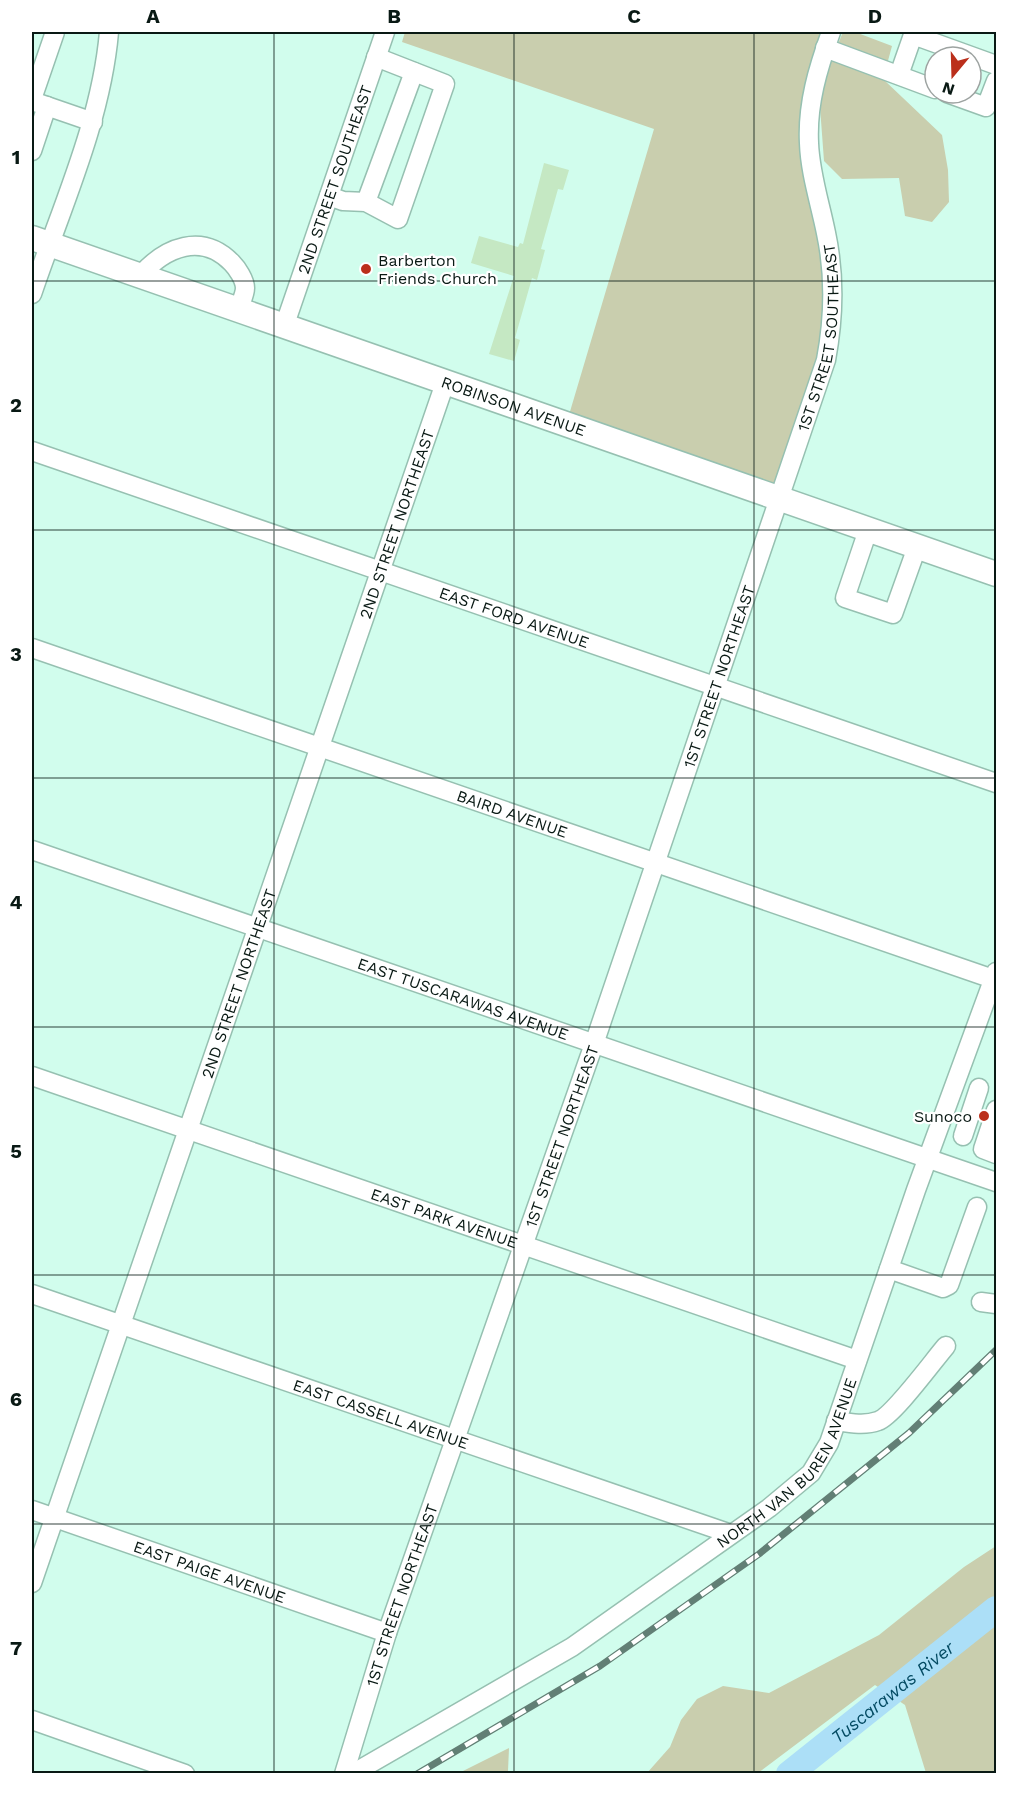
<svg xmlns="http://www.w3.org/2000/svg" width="1028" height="1805" font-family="'Work Sans',sans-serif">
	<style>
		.green { fill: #c9ceae }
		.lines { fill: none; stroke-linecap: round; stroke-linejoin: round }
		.river { stroke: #acdff7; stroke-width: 26 }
		.building { fill: #c5e8c3 }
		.minor-casing { stroke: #96c0b1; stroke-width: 21 }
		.major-casing { stroke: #96c0b1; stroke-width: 27 }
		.minor { stroke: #fff; stroke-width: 18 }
		.major { stroke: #fff; stroke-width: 24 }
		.rail-casing { stroke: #627f75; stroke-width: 7 }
		.rail { stroke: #fff; stroke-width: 4.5; stroke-dasharray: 14; stroke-linecap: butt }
		.grid { fill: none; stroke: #091914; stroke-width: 1.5; stroke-opacity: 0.55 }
		.poi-dot { fill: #bb2f1b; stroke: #fff; stroke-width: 2 }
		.labels { text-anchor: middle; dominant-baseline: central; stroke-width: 4.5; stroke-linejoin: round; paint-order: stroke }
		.street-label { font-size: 16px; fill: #091914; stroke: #fff }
		.poi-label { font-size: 16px; fill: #091914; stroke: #fff; text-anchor: start }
		.water-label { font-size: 18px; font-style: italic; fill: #044b63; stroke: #fff }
		.neatline { fill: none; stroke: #091914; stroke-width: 2 }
		.grid-label { font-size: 20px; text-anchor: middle; font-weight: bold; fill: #091914 }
	</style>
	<rect width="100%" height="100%" fill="#d1fded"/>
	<g class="green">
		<path d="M 405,32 L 823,32 L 809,72 L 833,296 L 781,500 L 566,425 L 654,129 L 402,42 Z"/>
		<path d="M 843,32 L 855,32 L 892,46 L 883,79 L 942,135 L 948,170 L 949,202 L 932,222 L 905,216 L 899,178 L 842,179 L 824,161 L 820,107 L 825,75 Z"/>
		<path d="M 996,1546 L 996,1773 L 926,1773 L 905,1705 L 875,1685 L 758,1773 L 647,1773 L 670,1747 L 681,1720 L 697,1699 L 723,1686 L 769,1693 L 879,1635 L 964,1567 Z"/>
		<path d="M 509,1748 L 508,1771 L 504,1773 L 459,1773 Z"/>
	</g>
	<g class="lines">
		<path class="river" id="s1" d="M 789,1774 L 996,1609"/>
	</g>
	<path class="building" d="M 544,163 L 569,170 L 563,190 L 558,189 L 541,249 L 545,250 L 537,280 L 532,278 L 515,338 L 520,340 L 514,361 L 489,354 L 514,276 L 471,263 L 479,236 L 518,247 L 520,243 L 523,244 Z"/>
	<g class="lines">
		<defs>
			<g id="minor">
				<path d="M 825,48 L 935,89"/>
				<path d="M 899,75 L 913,35 L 996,65"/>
				<path d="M 947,93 L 986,107 L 996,81"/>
				<path d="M 32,99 L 55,32"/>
				<path d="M 32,101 L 93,122"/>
				<path d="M 32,151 L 47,106"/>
				<path d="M 329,196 L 343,201 L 366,202 L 398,219 L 445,84 L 376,57"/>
				<path d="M 366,202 L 414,72"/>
				<path d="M 140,276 C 165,247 202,232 232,263 C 237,268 245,280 245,288 C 245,295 240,304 238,311"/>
				<path d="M 32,294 C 61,208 101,123 109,32"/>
				<path id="s2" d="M 284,327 L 385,32"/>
				<path id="s3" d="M 32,451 L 996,783"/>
				<path d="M 868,530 L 845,598 L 893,614 L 917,547"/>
				<path id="s4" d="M 32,648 L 996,980"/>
				<path id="s5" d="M 32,850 L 996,1182"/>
				<path id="s6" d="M 32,1076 L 857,1360"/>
				<path d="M 996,1110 L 983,1149 L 996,1154"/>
				<path d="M 963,1136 L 979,1088"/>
				<path d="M 889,1269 L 943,1288 L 949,1285 L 977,1207"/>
				<path id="s7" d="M 32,1294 L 731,1534"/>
				<path d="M 981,1302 L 996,1304"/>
				<path d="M 836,1421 C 849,1423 865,1426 878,1421 C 893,1416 933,1361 946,1346"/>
				<path id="s8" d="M 32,1510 L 387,1633"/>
				<path id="s9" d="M 32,1583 L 445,383"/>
				<path d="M 32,1720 L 185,1774"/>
				<path id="s10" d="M 344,1774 L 387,1633 L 594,1044 L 826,360 C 834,317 835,275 826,233 C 820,203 810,173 809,143 C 807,104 818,68 831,32"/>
				<path id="s11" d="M 352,1774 L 572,1647 L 769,1508 L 811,1473 L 829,1443 L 916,1190 L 996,972"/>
			</g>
			<g id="major">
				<path id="s12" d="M 32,238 L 996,574"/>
			</g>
		</defs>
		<use href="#minor" class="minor-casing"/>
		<use href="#major" class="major-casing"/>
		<use href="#minor" class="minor"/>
		<use href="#major" class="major"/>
		<defs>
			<path id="rail" d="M 417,1774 L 600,1666 L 759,1554 L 909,1433 L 996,1350"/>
		</defs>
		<use href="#rail" class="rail-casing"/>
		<use href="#rail" class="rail"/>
	</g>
	<path class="grid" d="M 274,32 L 274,1774M 514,32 L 514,1774M 754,32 L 754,1774M 32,281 L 996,281M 32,530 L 996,530M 32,778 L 996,778M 32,1027 L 996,1027M 32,1275 L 996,1275M 32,1524 L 996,1524"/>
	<g class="poi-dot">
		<circle cx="366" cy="269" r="6"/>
		<circle cx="984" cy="1116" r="6"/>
	</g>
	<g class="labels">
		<g class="street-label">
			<text stroke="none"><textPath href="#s2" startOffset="156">2ND STREET SOUTHEAST</textPath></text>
			<text stroke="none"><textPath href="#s10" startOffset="1515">1ST STREET SOUTHEAST</textPath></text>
			<text stroke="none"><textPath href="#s12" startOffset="510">ROBINSON AVENUE</textPath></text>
			<text stroke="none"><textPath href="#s9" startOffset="1120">2ND STREET NORTHEAST</textPath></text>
			<text stroke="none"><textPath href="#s3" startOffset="510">EAST FORD AVENUE</textPath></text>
			<text stroke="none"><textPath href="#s10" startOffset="1160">1ST STREET NORTHEAST</textPath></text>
			<text stroke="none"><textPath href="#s4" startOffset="508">BAIRD AVENUE</textPath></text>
			<text stroke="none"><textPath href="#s9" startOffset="634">2ND STREET NORTHEAST</textPath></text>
			<text stroke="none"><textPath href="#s5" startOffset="456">EAST TUSCARAWAS AVENUE</textPath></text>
			<text stroke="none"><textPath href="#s10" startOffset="674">1ST STREET NORTHEAST</textPath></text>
			<text stroke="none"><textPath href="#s6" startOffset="436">EAST PARK AVENUE</textPath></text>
			<text stroke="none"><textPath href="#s7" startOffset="369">EAST CASSELL AVENUE</textPath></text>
			<text stroke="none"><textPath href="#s11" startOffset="543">NORTH VAN BUREN AVENUE</textPath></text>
			<text stroke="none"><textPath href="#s8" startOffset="188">EAST PAIGE AVENUE</textPath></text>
			<text stroke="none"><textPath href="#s10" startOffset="188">1ST STREET NORTHEAST</textPath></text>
		</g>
		<g class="poi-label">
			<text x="378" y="260">Barberton<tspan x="378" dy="18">Friends Church</tspan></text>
			<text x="972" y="1116" text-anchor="end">Sunoco</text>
		</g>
		<g class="water-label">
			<text stroke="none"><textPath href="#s1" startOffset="132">Tuscarawas River</textPath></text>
		</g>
	</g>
	<rect width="1028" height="1805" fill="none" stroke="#ffffff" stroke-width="66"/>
	<g transform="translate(953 75) rotate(199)"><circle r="28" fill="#ffffff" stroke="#9da3a1" stroke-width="1.5"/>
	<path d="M0-4.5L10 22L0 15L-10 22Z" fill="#bb2f1b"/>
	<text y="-9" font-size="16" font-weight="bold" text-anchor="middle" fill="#091914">N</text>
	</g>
	<rect x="33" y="33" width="962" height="1739" class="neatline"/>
	<g class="grid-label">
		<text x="153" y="23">A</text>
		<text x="394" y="23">B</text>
		<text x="634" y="23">C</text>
		<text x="875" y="23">D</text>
		<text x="16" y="164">1</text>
		<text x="16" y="412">2</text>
		<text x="16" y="661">3</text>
		<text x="16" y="909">4</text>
		<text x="16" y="1158">5</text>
		<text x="16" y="1406">6</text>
		<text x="16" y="1655">7</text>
	</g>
</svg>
